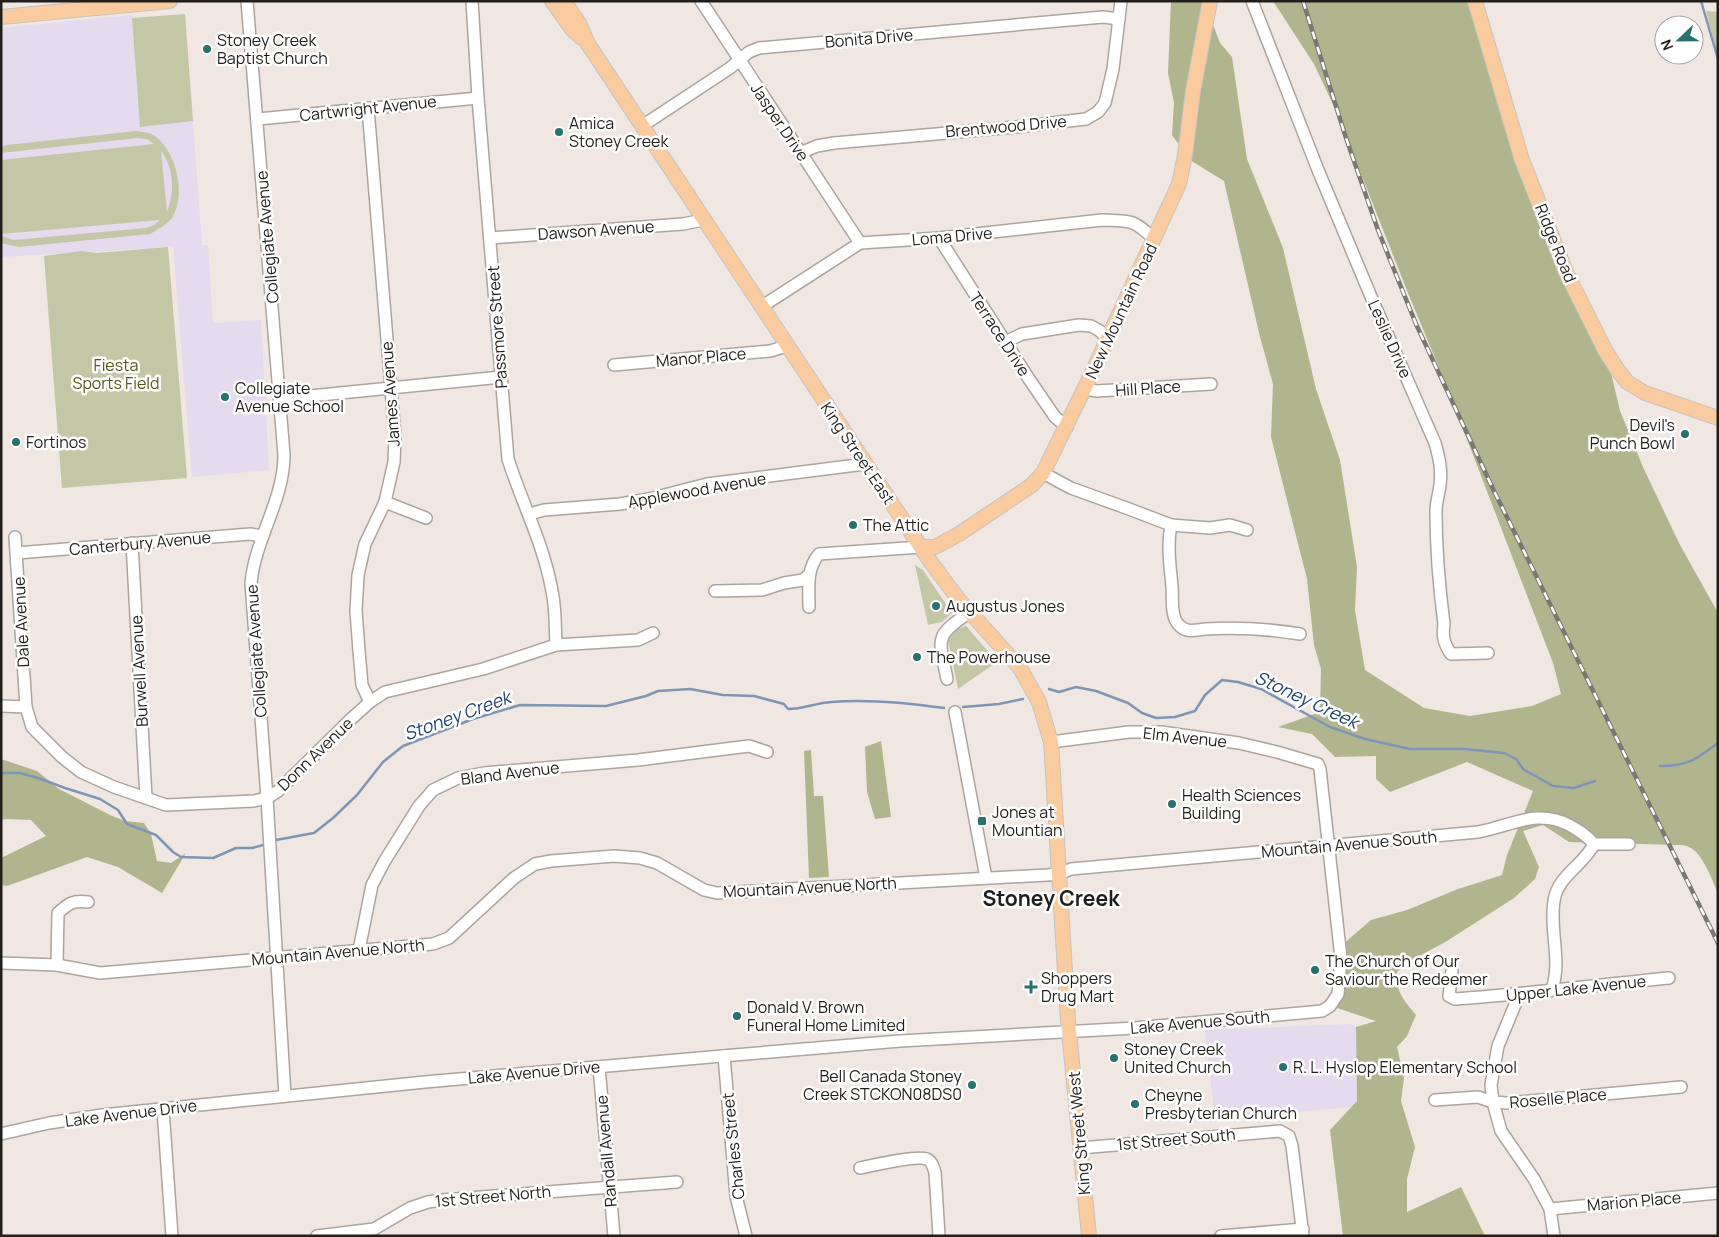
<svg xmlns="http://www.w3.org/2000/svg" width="1719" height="1237" font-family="Manrope,sans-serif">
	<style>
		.education { fill: #e6daee }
		.green { fill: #c3c7a5; fill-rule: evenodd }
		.forest { fill: #b0b58e }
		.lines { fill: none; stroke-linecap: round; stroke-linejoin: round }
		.stream { stroke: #7f95b6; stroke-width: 2.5 }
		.minor-casing { stroke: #aca49f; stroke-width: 14 }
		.major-casing { stroke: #c5c4c4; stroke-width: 16 }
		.minor { stroke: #fff; stroke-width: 11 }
		.major { stroke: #facb9e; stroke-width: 14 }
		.rail-casing { stroke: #7d7774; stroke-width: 4.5 }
		.rail { stroke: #fff; stroke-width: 2.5; stroke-dasharray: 8; stroke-linecap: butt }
		.poi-dot { fill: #28726e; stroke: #fff; stroke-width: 2 }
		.labels { text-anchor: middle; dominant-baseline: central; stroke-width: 5; stroke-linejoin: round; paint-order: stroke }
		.street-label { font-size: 16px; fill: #211e1c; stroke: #fff }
		.poi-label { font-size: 16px; fill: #211e1c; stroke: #fff; text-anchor: start }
		.park-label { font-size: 16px; fill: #54591a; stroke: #fff }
		.water-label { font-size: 18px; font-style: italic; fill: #244470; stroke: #fff }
		.district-label { font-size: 21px; font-weight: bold; fill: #211e1c; stroke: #fff }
	</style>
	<rect width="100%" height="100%" fill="#f0e7e2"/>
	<g class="education">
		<path d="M 132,15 L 140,126 L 193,121 L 202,245 L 208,245 L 213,323 L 261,320 L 269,470 L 192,477 L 173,247 L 1,257 L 1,28 Z"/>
		<path d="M 1350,1024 L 1356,1027 L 1357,1101 L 1351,1107 L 1215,1120 L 1205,1030 Z"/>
	</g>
	<g class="green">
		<path d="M 1706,11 L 1718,12 L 1718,56 Z"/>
		<path d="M 185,14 L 193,121 L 140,127 L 132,18 Z"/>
		<path d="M 136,131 C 143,132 149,132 155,136 C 176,151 187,195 172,218 C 166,225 157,230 150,234 L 19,247 L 1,243 L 1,236 L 14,240 L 146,228 L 154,225 L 160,220 L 1,234 L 1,160 L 154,144 L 147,139 L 138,138 L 1,153 L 1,147 L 7,145 ZM 161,151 C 174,168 175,191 167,212 Z"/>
		<path d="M 168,247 L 187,478 L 62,488 L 44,256 L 81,251 L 96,253 Z"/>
		<path d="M 915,565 L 923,570 L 952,613 L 942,622 L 928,625 Z"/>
		<path d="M 966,626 L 997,662 L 958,689 L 948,640 L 958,629 Z"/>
	</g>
	<g class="forest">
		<path d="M 1171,1 L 1204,1 L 1220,43 L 1232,57 L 1247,159 L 1283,248 L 1316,389 L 1340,460 L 1357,567 L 1355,610 L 1365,670 L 1424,708 L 1470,716 L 1532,706 L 1561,694 L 1553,663 L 1445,382 L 1408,293 L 1337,113 L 1314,64 L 1273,1 L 1473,1 L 1528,185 L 1606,351 L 1620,411 L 1643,467 L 1679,543 L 1718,613 L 1718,894 C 1713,881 1702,852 1689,847 C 1686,845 1681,845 1677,845 L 1569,842 L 1543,825 L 1523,831 L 1539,867 L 1535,879 L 1514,898 L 1447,941 L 1408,962 L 1397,972 C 1396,993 1404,1000 1416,1015 L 1407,1036 L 1397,1047 L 1404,1078 L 1401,1101 L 1415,1147 L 1407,1179 L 1407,1212 L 1461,1187 L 1485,1236 L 1343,1236 L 1330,1130 L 1357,1101 L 1356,1027 L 1376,1021 L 1337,1008 L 1338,998 L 1334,952 L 1371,920 L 1407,910 L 1458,889 L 1502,875 L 1507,855 L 1533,791 L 1467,762 L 1390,792 L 1376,779 L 1376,756 L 1335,757 L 1312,734 L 1278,727 L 1320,712 L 1321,669 L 1314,645 L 1307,579 L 1271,437 L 1273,384 L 1260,337 L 1224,181 L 1190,160 L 1172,135 L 1174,103 L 1168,73 Z"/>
		<path d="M 881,741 L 891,817 L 875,819 L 867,792 L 865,747 Z"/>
		<path d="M 811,750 L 814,796 L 823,796 L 829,877 L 809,878 L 804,751 Z"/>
		<path d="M 1,759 L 37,771 L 59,789 L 110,815 L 125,821 L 144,823 L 151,834 L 157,861 L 171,863 L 186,853 L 162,893 L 118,867 L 87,857 L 7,886 L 1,885 L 1,858 L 46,836 L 31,820 L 6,819 L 1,820 Z"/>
	</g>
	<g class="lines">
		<g class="stream">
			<path d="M 1701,1 L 1718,59"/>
			<path d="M 1049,689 L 1059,692 L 1076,687 L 1096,691 L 1128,703 L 1142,713 L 1156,718 L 1175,717 L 1195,711 L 1205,695 L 1222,680 L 1238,682 L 1261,689 L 1330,727 L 1365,739 L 1410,749 L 1464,749 L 1504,753 L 1516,759 L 1523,769 L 1553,786 L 1574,788 L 1595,781"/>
			<path d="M 963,707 L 999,704 L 1023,699"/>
			<path d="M 1660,766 C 1688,766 1697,759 1718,743"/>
			<path d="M 1,773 L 20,773 L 41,779 L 65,788 L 100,799 L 118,810 L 127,824 L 156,835 L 173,852 L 181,857 L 213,858 L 236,848 L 252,848 L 263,845"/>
			<path d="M 276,840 L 314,833 L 333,818 L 357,795 L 383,762 L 403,746 L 473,719 L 520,705 L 606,706 L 646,696 L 658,691 L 690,689 L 723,695 L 754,696 L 784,704 L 788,709 C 803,709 816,703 831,702 C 865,699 909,703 944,708"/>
		</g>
		<defs>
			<g id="minor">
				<path d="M 247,1 L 284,455 C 284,500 255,539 251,583 L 267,798 L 285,1096"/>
				<path d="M 472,1 L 478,98 L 508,459 C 522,503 544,545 552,591 C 556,609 555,628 556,645"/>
				<path d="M 701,1 L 860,243"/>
				<path d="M 1252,1 L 1318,170 L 1372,299 L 1435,443 C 1439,457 1442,469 1440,485 C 1439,494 1436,502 1436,511 C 1436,549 1439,586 1444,624 C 1442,636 1444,644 1451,654 L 1488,653"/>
				<path d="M 368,108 L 395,437 L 394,462 L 385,502 L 365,544 L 358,575 L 356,611 L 359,651 L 362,685 L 370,702"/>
				<path d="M 258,119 L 478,98"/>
				<path d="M 642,126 L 730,68 L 749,52 L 759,48 L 1103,17 L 1119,19"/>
				<path d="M 800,153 L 817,146 L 834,143 L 1026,126 L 1086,119 L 1098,112 L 1105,103 L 1113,69 L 1121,1"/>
				<path d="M 490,238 L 683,224 L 703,220"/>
				<path d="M 939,238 L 1029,379 L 1055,417 L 1067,427"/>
				<path d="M 761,307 L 860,243 L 939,238 L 1102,220 C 1131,221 1133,219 1154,239"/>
				<path d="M 1005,342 L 1022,334 L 1079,325 L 1091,326 L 1100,331 L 1108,339"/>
				<path d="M 614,365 L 770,351 L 787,346"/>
				<path d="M 1085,389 L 1097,391 L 1211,384"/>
				<path d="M 280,399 L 501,377"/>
				<path d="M 1043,473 L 1071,488 L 1129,509 L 1171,525 C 1167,545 1170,566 1172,586 C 1173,598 1170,618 1180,626 C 1187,633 1196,630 1205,629 C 1237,627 1269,629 1300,634"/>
				<path d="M 385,502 L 426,518"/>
				<path d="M 530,514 L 544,510 L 620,504 L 649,499 L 707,484 L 865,464"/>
				<path d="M 1171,525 L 1210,528 L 1230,525 L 1247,530"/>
				<path d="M 15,537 L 26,707"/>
				<path d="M 132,543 L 146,798"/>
				<path d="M 17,553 L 250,534 L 263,536"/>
				<path d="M 715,591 L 762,590 L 784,583 L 803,580 L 809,575"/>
				<path d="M 809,607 C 809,589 806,569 819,554 L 921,547"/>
				<path d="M 947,679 C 939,638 933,637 970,612"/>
				<path d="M 1,706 L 26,707 L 32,727 L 62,757 L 81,772 L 114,787 L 166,805 L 254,801 L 267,798 L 278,791 L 351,719 L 370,702 L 385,692 L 483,669 L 556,645 L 638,640 L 653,633"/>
				<path d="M 955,712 L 986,878"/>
				<path d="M 359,950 L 372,885 L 384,862 L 419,806 L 433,790 L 458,778 L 484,773 L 638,760 L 749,746 L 767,752"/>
				<path d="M 1,963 L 57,965 L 100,973 L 433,944 L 449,938 L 514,878 L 535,864 L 551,861 L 614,856 L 640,858 L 657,863 L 704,890 L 717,893 L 1047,875 L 1059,874 L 1071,869 L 1478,832 C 1511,826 1537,808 1569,825 C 1580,831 1586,835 1594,844 L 1629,844"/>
				<path d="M 57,965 L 58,913 C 69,903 73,900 88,902"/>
				<path d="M 1452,971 L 1449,996 L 1455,999 C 1527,994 1598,985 1669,978"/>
				<path d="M 1552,989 C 1562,960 1549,930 1554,901 C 1557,876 1584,865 1594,844"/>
				<path d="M 1519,995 L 1498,1046 L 1491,1085 L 1493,1102 L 1501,1131 L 1534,1179 L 1550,1209 L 1554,1236"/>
				<path d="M 724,1056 L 736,1196 L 746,1236"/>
				<path d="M 599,1067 L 614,1236"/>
				<path d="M 1435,1100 L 1478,1097 L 1493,1102 L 1507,1103 L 1681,1087"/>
				<path d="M 163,1109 L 172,1236"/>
				<path d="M 1,1134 L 49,1123 L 102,1115 L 425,1082 L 722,1056 L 900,1041 L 1135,1028 L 1322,1011 L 1330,1006 L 1338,994 L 1341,958 L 1320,769 L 1318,764 L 1277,752 L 1239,743 L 1161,732 L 1129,732 L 1051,742"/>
				<path d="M 1080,1148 L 1280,1131 L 1289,1136 L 1292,1146 L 1303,1236"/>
				<path d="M 860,1168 C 874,1165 916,1155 927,1159 C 932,1161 933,1167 935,1172 L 939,1236"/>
				<path d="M 1550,1209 L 1718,1193"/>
				<path d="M 317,1236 L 374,1229 L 410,1208 L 428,1202 L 442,1200 L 677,1182"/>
				<path d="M 1221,1236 L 1303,1229"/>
			</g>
			<g id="major">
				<path d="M 552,1 L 572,29 L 582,38"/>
				<path d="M 564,1 L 580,25 L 588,44 L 930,561 L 959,600 L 1020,668 L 1039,702 L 1051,742 L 1068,1021 L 1089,1236"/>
				<path d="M 1475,1 L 1522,160 L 1566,272 L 1605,350 L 1617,369 L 1627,382 L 1645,393 L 1718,418"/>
				<path d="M 1,17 L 170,1"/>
				<path d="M 921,547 L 935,547 L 959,534 L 1032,485 L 1043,473 L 1090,377 L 1179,184 L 1185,155 L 1193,91 L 1210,1"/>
			</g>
		</defs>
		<use href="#minor" class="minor-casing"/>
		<use href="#major" class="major-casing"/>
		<use href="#minor" class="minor"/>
		<use href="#major" class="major"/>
		<defs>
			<path id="rail" d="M 1303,1 L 1346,138 L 1378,230 L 1416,324 L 1494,491 L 1718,943"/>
		</defs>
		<use href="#rail" class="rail-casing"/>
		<use href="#rail" class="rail"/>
	</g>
	<g class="poi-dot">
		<circle cx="207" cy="49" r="5"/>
		<circle cx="559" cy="132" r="5"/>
		<circle cx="225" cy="397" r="5"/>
		<circle cx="1685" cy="434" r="5"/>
		<circle cx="16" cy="442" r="5"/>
		<circle cx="853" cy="525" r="5"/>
		<circle cx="936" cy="606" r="5"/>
		<circle cx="917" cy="657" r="5"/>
		<circle cx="1172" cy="804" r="5"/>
		<rect x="977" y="816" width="10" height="10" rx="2.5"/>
		<circle cx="1315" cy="970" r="5"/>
		<path d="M1028.5 979.5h5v5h5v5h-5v5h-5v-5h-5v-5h5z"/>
		<circle cx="737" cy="1016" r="5"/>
		<circle cx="1114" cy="1058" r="5"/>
		<circle cx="1283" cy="1067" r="5"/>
		<circle cx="972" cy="1085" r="5"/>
		<circle cx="1135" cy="1104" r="5"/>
	</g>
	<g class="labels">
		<g class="street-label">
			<text transform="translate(869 38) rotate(-5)">Bonita Drive</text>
			<text transform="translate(368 108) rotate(-6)">Cartwright Avenue</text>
			<text transform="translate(780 122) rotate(56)">Jasper Drive</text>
			<text transform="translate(1006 126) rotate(-5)">Brentwood Drive</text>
			<text transform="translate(596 230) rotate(-4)">Dawson Avenue</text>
			<text transform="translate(952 236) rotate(-5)">Loma Drive</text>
			<text transform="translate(267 237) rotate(-95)">Collegiate Avenue</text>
			<text transform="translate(1556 243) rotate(68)">Ridge Road</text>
			<text transform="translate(1121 311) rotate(-65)">New Mountain Road</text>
			<text transform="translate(497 327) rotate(-94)">Passmore Street</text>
			<text transform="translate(1000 334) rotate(57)">Terrace Drive</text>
			<text transform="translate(1390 339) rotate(66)">Leslie Drive</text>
			<text transform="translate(701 357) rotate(-5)">Manor Place</text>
			<text transform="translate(1148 388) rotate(-4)">Hill Place</text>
			<text transform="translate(390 394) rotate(-94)">James Avenue</text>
			<text transform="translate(858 453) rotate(56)">King Street East</text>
			<text transform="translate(697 490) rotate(-10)">Applewood Avenue</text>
			<text transform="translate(140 543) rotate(-5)">Canterbury Avenue</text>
			<text transform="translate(21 622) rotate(-93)">Dale Avenue</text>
			<text transform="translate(256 651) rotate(-94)">Collegiate Avenue</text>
			<text transform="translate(139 671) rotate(-93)">Burwell Avenue</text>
			<text transform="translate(1185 737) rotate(6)">Elm Avenue</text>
			<text transform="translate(315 754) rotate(-44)">Donn Avenue</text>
			<text transform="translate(510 773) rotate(-7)">Bland Avenue</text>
			<text transform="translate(1349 844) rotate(-5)">Mountain Avenue South</text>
			<text transform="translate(810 887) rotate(-3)">Mountain Avenue North</text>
			<text transform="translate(338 952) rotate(-5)">Mountain Avenue North</text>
			<text transform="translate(1576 988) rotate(-6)">Upper Lake Avenue</text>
			<text transform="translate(1200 1022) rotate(-5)">Lake Avenue South</text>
			<text transform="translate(534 1072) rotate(-5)">Lake Avenue Drive</text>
			<text transform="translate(1558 1098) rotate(-5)">Roselle Place</text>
			<text transform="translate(131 1113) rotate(-7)">Lake Avenue Drive</text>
			<text transform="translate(1079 1133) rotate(-95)">King Street West</text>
			<text transform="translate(1176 1139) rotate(-5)">1st Street South</text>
			<text transform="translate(733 1146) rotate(-96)">Charles Street</text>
			<text transform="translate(606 1151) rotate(-95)">Randall Avenue</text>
			<text transform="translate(493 1196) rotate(-5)">1st Street North</text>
			<text transform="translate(1634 1201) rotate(-5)">Marion Place</text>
		</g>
		<g class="poi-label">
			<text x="217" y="40">Stoney Creek<tspan x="217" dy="18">Baptist Church</tspan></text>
			<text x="569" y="123">Amica<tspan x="569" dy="18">Stoney Creek</tspan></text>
			<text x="235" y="388">Collegiate<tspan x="235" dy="18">Avenue School</tspan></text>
			<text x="1675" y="425" text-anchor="end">Devil's<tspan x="1675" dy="18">Punch Bowl</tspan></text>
			<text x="26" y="442">Fortinos</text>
			<text x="863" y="525">The Attic</text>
			<text x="946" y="606">Augustus Jones</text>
			<text x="927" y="657">The Powerhouse</text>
			<text x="1182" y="795">Health Sciences<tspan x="1182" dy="18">Building</tspan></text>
			<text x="992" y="812">Jones at<tspan x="992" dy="18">Mountian</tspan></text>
			<text x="1325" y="961">The Church of Our<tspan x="1325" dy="18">Saviour the Redeemer</tspan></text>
			<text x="1041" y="978">Shoppers<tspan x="1041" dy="18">Drug Mart</tspan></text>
			<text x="747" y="1007">Donald V. Brown<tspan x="747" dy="18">Funeral Home Limited</tspan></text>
			<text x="1124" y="1049">Stoney Creek<tspan x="1124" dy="18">United Church</tspan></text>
			<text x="1293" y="1067">R. L. Hyslop Elementary School</text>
			<text x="962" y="1076" text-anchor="end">Bell Canada Stoney<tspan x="962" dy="18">Creek STCKON08DS0</tspan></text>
			<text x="1145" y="1095">Cheyne<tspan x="1145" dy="18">Presbyterian Church</tspan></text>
		</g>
		<g class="park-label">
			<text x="116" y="365">Fiesta<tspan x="116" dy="18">Sports Field</tspan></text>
		</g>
		<g class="water-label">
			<text transform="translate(1307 699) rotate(25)">Stoney Creek</text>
			<text transform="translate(457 715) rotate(-20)">Stoney Creek</text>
		</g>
		<g class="district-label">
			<text x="1051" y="898">Stoney Creek</text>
		</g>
	</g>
	<rect width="1719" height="1237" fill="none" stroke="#211e1c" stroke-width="5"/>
	<g transform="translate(1679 40) rotate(248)"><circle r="24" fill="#ffffff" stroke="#a6a5a4"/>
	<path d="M0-4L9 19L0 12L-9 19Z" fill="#28726e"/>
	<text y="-8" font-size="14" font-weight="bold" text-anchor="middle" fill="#211e1c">N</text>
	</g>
</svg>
